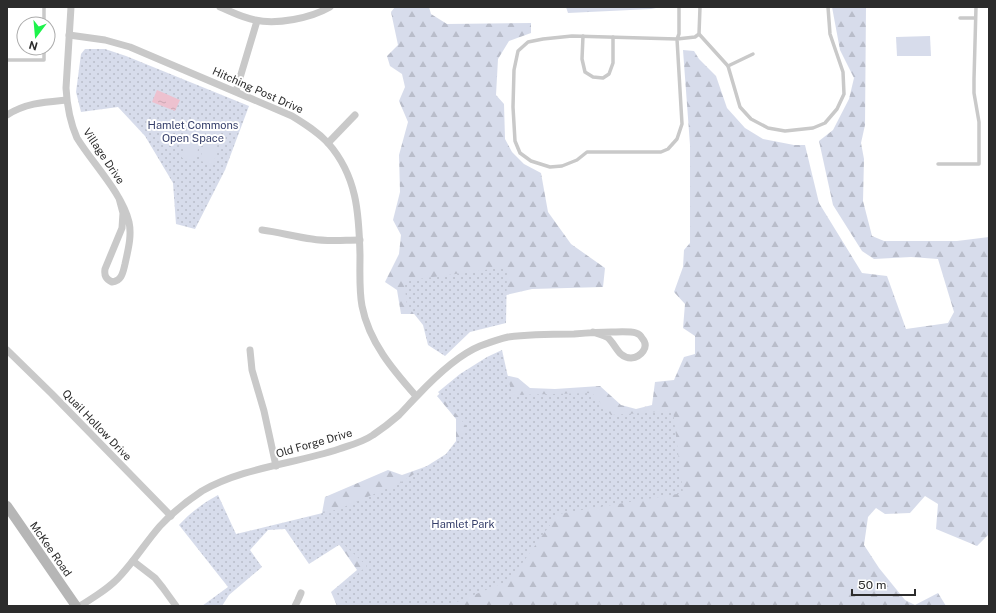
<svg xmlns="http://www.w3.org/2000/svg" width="996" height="613" font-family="'Public Sans',sans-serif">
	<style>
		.forest { fill: url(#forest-firs) }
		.park { fill: url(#park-dots) }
		.garden { fill: #d7dceb }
		.water { fill: url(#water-ripples) }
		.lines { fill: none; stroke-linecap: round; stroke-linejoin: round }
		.lane { stroke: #c9c9c9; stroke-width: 3.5 }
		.street { stroke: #c9c9c9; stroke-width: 7 }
		.secondary { stroke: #b6b6b6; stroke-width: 10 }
		.labels { text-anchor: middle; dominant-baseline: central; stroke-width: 4; stroke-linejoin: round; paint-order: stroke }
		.street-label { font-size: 11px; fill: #2c2c2c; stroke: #fff }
		.park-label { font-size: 11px; fill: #363f6a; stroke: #fff }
	</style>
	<defs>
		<pattern id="forest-firs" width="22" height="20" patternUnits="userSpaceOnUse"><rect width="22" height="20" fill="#d7dceb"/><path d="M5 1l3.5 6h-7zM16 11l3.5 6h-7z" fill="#b9bdca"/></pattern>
		<pattern id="park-dots" width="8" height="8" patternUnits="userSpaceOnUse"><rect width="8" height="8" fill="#d7dceb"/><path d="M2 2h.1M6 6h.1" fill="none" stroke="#b9bdca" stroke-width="1.8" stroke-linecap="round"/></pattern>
		<pattern id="water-ripples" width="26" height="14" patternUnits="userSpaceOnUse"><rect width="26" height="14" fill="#edc1cf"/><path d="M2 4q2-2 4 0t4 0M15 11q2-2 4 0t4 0" fill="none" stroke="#cba6b2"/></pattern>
	</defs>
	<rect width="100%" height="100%" fill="#fff"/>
	<g class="forest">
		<path d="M 395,7 L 429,7 L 431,14 L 447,24 L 531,23 L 531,33 L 509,41 L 498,59 L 496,95 L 504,104 L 505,139 L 512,152 L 524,164 L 541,173 L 548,212 L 571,244 L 605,268 L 603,287 L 532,289 L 425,314 L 401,314 L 397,290 L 385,282 L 399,254 L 401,235 L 393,220 L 400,192 L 399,155 L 408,122 L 399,101 L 405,87 L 402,74 L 390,66 L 387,56 L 398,45 L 391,12 Z"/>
		<path d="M 566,7 L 661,7 L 651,9 L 568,13 Z"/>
		<path d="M 832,7 L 866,7 L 865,125 L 861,143 L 864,159 L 863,201 L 872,236 L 884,241 L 957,241 L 989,237 L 989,534 L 977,546 L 936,529 L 938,504 L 925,496 L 910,513 L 885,514 L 876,508 L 868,517 L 864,545 L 879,568 L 905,600 L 915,605 L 938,593 L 946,606 L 337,606 L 331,592 L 357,570 L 341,547 L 320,524 L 325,497 L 388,470 L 402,475 L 447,459 L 456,444 L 456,419 L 437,396 L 456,379 L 504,375 L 518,378 L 530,388 L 555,389 L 600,386 L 621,405 L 636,409 L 652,405 L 655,382 L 674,380 L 684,357 L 695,354 L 695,336 L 683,328 L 685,304 L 674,292 L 683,267 L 684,250 L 690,243 L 690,145 L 683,50 L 694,51 L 699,59 L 716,76 L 727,108 L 745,128 L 763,139 L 794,145 L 805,145 L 819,203 L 862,273 L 887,276 L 906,329 L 948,323 L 954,312 L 938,259 L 911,257 L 874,259 L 862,251 L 833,205 L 819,141 L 833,130 L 849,99 L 854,78 L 840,50 Z"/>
	</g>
	<g class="park">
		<path d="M 85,49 L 105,49 L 126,56 L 249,106 L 225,170 L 195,229 L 176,224 L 173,183 L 145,136 L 118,107 L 81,112 L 76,92 L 81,54 Z"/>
		<path d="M 507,267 L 506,323 L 470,332 L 445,356 L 428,345 L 423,325 L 407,305 L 404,281 Z"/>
		<path d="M 502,350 L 512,395 L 592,393 L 611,415 L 673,411 L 683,493 L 558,514 L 510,580 L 447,606 L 349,606 L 335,592 L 367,566 L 342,543 L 309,564 L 285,529 L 268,530 L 250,550 L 262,567 L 229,595 L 222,606 L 202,606 L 228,587 L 179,525 C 190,513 203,503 218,495 L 236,534 L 339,509 L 400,483 L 446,454 L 467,427 L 438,392 L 460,374 L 487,357 Z"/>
	</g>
	<g class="garden">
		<path d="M 930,36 L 931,56 L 897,56 L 896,37 Z"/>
		<path d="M 187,128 L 201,131 L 196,161 L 182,158 Z"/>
		<path d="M 206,132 L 219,134 L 214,164 L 200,161 Z"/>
	</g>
	<path class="water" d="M 157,90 L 180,100 L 175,111 L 152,102 Z"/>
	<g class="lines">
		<g class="lane">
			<path d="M 679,7 L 679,34 L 677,39 L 682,124 L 677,139 L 668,149 L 661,152 L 587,152 L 577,160 L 562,166 L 550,167 L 531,161 L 520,153 L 515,141 L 513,107 L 514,70 L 518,51 L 528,42 L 543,39 L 572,36 L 677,39 L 695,37 L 699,34 L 700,7"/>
			<path d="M 960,18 L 975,18"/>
			<path d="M 44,24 L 44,7"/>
			<path d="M 699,34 L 728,66 L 740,107 L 751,119 L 768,128 L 785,131 L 813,128 L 825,123 L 837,109 L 844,94 L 843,72 L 830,34 L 828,7"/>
			<path d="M 583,36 L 582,59 L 585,72 L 593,77 L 603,78 L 609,74 L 613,63 L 613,37"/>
			<path d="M 7,60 L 44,60 L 44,48"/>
			<path d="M 728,66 L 753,54"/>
			<path d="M 938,164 L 979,164 L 979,122 L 974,93 L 974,79 L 976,7"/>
		</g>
		<g class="street">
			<path d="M 71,7 L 66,88 C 67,106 70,122 77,138 C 93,164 122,193 129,222 C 132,236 128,250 125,264 C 123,272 122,281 112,282 C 106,279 104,276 105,269 L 122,228 L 123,213 L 119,198"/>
			<path d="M 220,7 C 232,12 243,18 255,20 C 277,25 311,18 330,7"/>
			<path d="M 69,35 L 105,40 L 130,47 L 292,116 C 305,124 318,132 328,143 C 357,176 359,213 360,255 C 360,272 359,290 362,306 C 369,342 393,370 416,396"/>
			<path d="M 236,91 L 257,21"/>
			<path d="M 7,115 C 26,103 45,102 66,100"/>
			<path d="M 328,143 L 355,115"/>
			<path d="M 262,230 C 279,232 295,237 312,239 C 328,242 344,240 360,240"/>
			<path d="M 7,350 L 52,394 L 171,516"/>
			<path d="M 250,350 L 252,370 L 264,411 L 276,466"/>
			<path d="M 133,561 L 155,578 L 163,588 L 176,606"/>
			<path d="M 80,606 C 94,597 110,588 121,575 C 135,560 146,542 160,526 C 172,513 187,501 202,491 C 244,467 294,464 339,449 C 351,445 363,442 373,435 C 382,429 391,422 399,415 C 405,409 411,402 417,396 C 433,379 458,355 480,346 C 488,343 499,339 508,337 C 530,334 552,334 574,334 C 586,333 598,332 611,332 C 617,332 630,331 636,333 C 639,334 641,336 642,338 C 650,347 641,357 631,358 C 618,358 616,344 607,337 C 603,335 598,334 593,332"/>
			<path d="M 295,606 L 298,600 L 301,593"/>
		</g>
		<path class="secondary" d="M 7,506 L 76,606"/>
	</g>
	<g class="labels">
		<g class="street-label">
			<text transform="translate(258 90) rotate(24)">Hitching Post Drive</text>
			<text transform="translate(104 156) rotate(56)">Village Drive</text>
			<text transform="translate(97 425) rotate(46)">Quail Hollow Drive</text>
			<text transform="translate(314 443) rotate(-16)">Old Forge Drive</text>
			<text transform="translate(51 549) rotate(55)">McKee Road</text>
		</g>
		<g class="park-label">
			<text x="193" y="125">Hamlet Commons<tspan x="193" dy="13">Open Space</tspan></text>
			<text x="463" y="524">Hamlet Park</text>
		</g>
	</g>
	<rect width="996" height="613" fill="none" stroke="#2c2c2c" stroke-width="16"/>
	<g transform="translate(36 36) rotate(196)"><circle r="19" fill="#ffffff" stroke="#ababab"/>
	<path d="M0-3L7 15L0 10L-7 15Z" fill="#1df34b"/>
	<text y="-6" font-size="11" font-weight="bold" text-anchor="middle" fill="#2c2c2c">N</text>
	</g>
	<path d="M852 589v6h63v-6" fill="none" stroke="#2c2c2c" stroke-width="2"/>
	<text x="858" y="589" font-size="12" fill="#2c2c2c" stroke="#ffffff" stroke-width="3" paint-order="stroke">50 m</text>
</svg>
